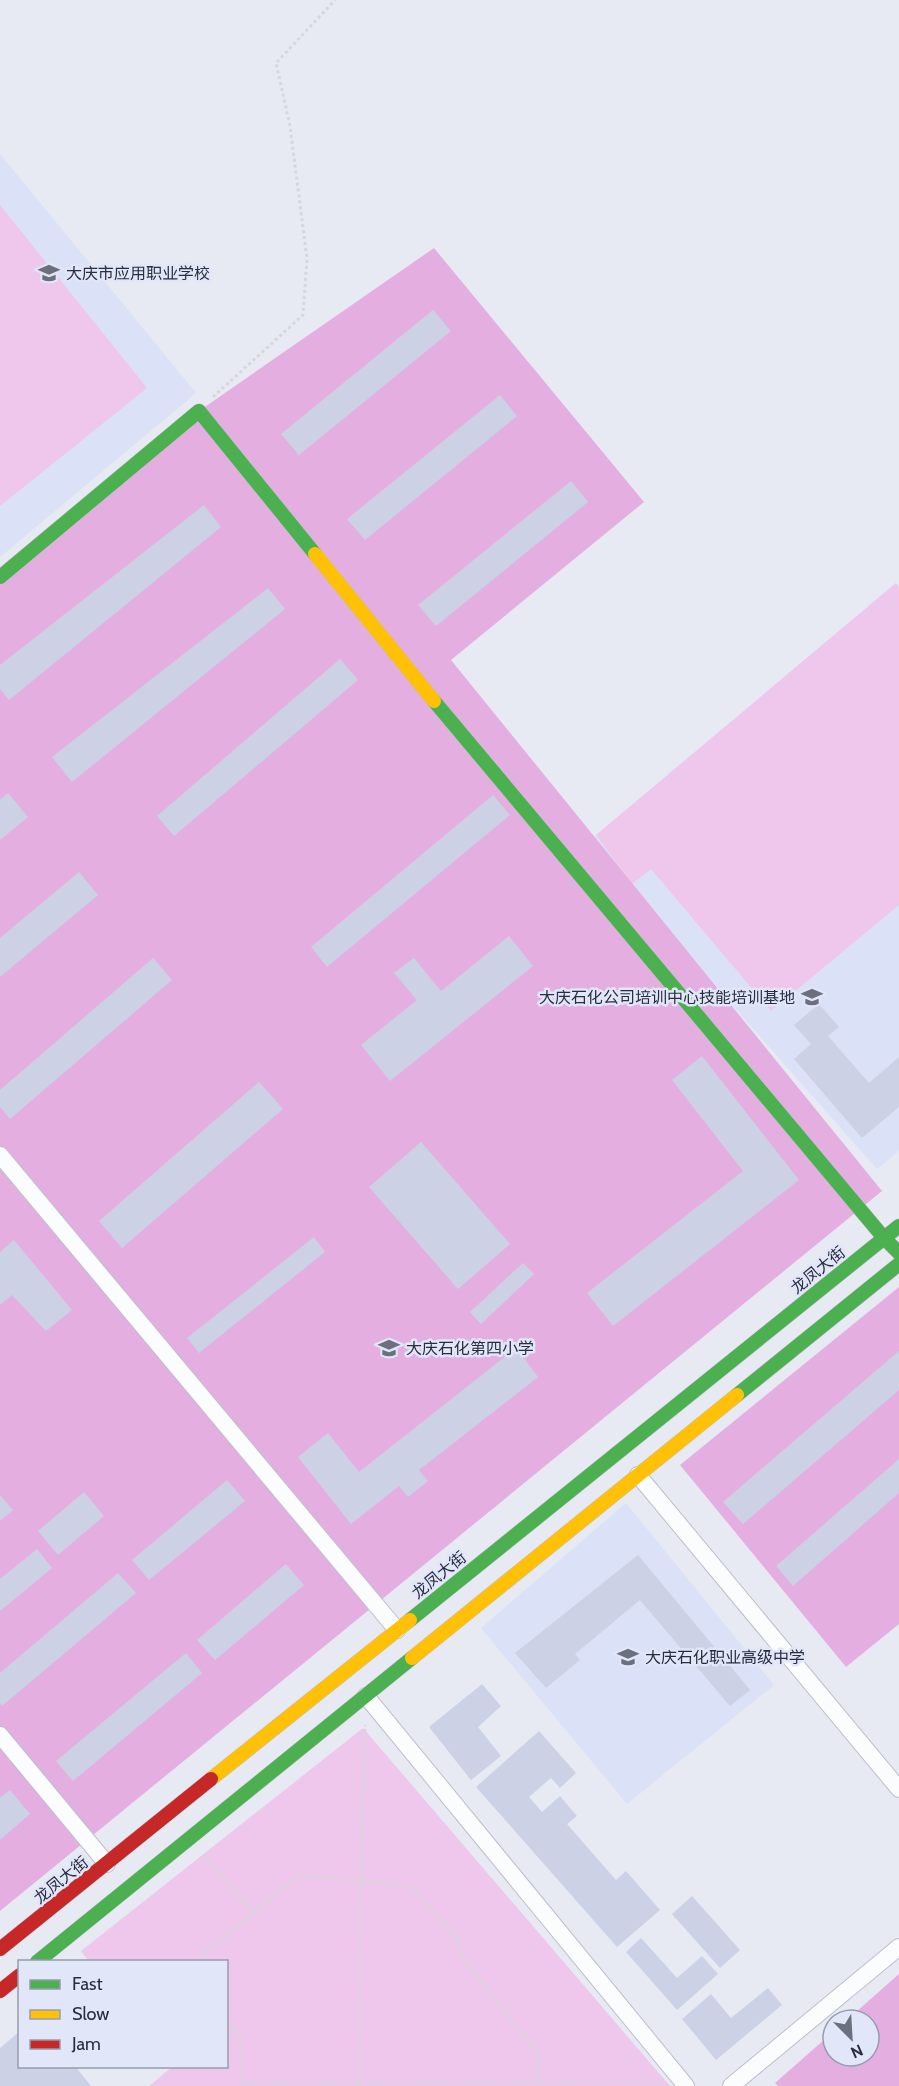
<svg xmlns="http://www.w3.org/2000/svg" width="899" height="2086" font-family="Cabin,'Noto Sans SC',sans-serif">
	<style>
		.built { fill: #dbe1f6 }
		.green { fill: #efc7ec }
		.forest { fill: #e4afe0 }
		.building { fill: #cdd1e6 }
		.lines { fill: none; stroke-linecap: round; stroke-linejoin: round }
		.street-casing { stroke: #bcbfcb; stroke-width: 18 }
		.fast-casing { stroke: #bcbfcb; stroke-width: 15 }
		.slow-casing { stroke: #bcbfcb; stroke-width: 15 }
		.jam-casing { stroke: #bcbfcb; stroke-width: 15 }
		.path { stroke: #d6d7da; stroke-width: 3; stroke-dasharray: 3 3; stroke-linecap: butt }
		.street { stroke: #fbfcfd; stroke-width: 16 }
		.fast { stroke: #4caf50; stroke-width: 14 }
		.slow { stroke: #ffc107; stroke-width: 14 }
		.jam { stroke: #c62828; stroke-width: 14 }
		.labels { text-anchor: middle; dominant-baseline: central; stroke-width: 5; stroke-linejoin: round; paint-order: stroke }
		.poi-label { font-size: 16px; fill: #292e3f; stroke: #e1e6f9; text-anchor: start }
		.street-label { font-size: 16px; fill: #292e3f; stroke: #e1e6f9 }
	</style>
	<rect width="100%" height="100%" fill="#e7eaf3"/>
	<g class="built">
		<path d="M 0,154 L 196,393 L 0,557 Z"/>
		<path d="M 896,583 L 899,587 L 899,1151 L 877,1169 L 588,842 Z"/>
		<path d="M 626,1503 L 774,1685 L 627,1804 L 481,1628 Z"/>
	</g>
	<g class="green">
		<path d="M 0,205 L 147,388 L 0,506 Z"/>
		<path d="M 896,583 L 899,587 L 899,905 L 771,1011 L 651,869 L 632,884 L 596,835 Z"/>
		<path d="M 363,1728 L 670,2086 L 149,2086 L 172,2067 L 226,2066 L 226,1962 L 89,1961 L 81,1951 Z"/>
	</g>
	<g class="forest">
		<path d="M 434,248 L 644,502 L 451,660 L 882,1191 L 0,1911 L 0,577 L 199,411 Z"/>
		<path d="M 899,1287 L 899,1624 L 846,1667 L 680,1465 Z"/>
		<path d="M 899,1974 L 899,2086 L 778,2086 L 775,2083 L 833,2032 L 833,2056 L 869,2056 L 869,2020 L 847,2020 Z"/>
	</g>
	<g class="building">
		<path d="M 433,310 L 451,331 L 299,455 L 281,434 Z"/>
		<path d="M 500,395 L 517,416 L 365,540 L 347,519 Z"/>
		<path d="M 571,481 L 588,502 L 436,626 L 418,605 Z"/>
		<path d="M 204,505 L 221,527 L 9,700 L 0,689 L 0,665 Z"/>
		<path d="M 268,588 L 285,609 L 72,782 L 52,757 Z"/>
		<path d="M 340,659 L 358,680 L 174,836 L 157,816 Z"/>
		<path d="M 8,793 L 28,817 L 0,840 L 0,800 Z"/>
		<path d="M 493,795 L 510,815 L 327,967 L 311,947 Z"/>
		<path d="M 79,872 L 98,895 L 0,977 L 0,938 Z"/>
		<path d="M 509,936 L 533,966 L 390,1081 L 361,1045 L 417,1000 L 394,973 L 414,958 L 441,991 Z"/>
		<path d="M 153,958 L 172,980 L 10,1119 L 0,1107 L 0,1090 Z"/>
		<path d="M 819,1004 L 839,1027 L 828,1036 L 869,1083 L 899,1057 L 899,1107 L 862,1138 L 794,1059 L 811,1044 L 794,1025 Z"/>
		<path d="M 702,1056 L 799,1180 L 613,1326 L 587,1293 L 743,1171 L 672,1080 Z"/>
		<path d="M 259,1082 L 283,1109 L 122,1248 L 99,1221 Z"/>
		<path d="M 421,1142 L 510,1244 L 458,1289 L 369,1187 Z"/>
		<path d="M 314,1237 L 325,1252 L 199,1353 L 187,1338 Z"/>
		<path d="M 14,1240 L 72,1310 L 46,1331 L 12,1295 L 0,1305 L 0,1252 Z"/>
		<path d="M 523,1263 L 534,1274 L 481,1324 L 470,1312 Z"/>
		<path d="M 516,1348 L 538,1377 L 419,1470 L 428,1481 L 408,1497 L 399,1486 L 351,1524 L 298,1457 L 328,1433 L 359,1472 Z"/>
		<path d="M 899,1351 L 899,1390 L 743,1524 L 723,1502 Z"/>
		<path d="M 899,1459 L 899,1493 L 793,1586 L 776,1566 Z"/>
		<path d="M 227,1480 L 245,1501 L 149,1580 L 132,1560 Z"/>
		<path d="M 84,1492 L 104,1516 L 58,1555 L 38,1531 Z"/>
		<path d="M 0,1495 L 13,1510 L 0,1521 Z"/>
		<path d="M 37,1549 L 52,1568 L 0,1611 L 0,1579 Z"/>
		<path d="M 638,1555 L 750,1690 L 730,1706 L 640,1600 L 575,1654 L 580,1660 L 546,1688 L 515,1653 Z"/>
		<path d="M 286,1564 L 304,1585 L 215,1660 L 197,1640 Z"/>
		<path d="M 118,1573 L 136,1593 L 2,1706 L 0,1703 L 0,1673 Z"/>
		<path d="M 186,1653 L 202,1673 L 73,1781 L 56,1761 Z"/>
		<path d="M 482,1684 L 501,1706 L 478,1727 L 501,1756 L 471,1780 L 429,1727 Z"/>
		<path d="M 539,1731 L 576,1773 L 560,1788 L 551,1778 L 529,1797 L 542,1812 L 560,1796 L 577,1816 L 567,1824 L 616,1880 L 626,1871 L 660,1910 L 617,1947 L 476,1787 Z"/>
		<path d="M 10,1790 L 30,1814 L 0,1840 L 0,1798 Z"/>
		<path d="M 692,1896 L 740,1950 L 720,1968 L 672,1914 Z"/>
		<path d="M 641,1938 L 677,1978 L 702,1956 L 718,1974 L 677,2010 L 626,1952 Z"/>
		<path d="M 768,1988 L 782,2005 L 716,2060 L 682,2019 L 711,1994 L 731,2018 Z"/>
		<path d="M 20,2031 L 20,2066 L 75,2066 L 91,2086 L 0,2086 L 0,2048 Z"/>
	</g>
	<g class="lines">
		<defs>
			<g id="street">
				<path d="M 0,1155 L 397,1630"/>
				<path d="M 638,1475 L 899,1789"/>
				<path d="M 366,1696 L 686,2086"/>
				<path d="M 0,1735 L 107,1864"/>
				<path d="M 731,2086 L 899,1947"/>
			</g>
			<g id="fast">
				<path d="M 0,577 L 199,411 L 315,554"/>
				<path d="M 434,701 L 884,1238 L 899,1253"/>
				<path d="M 737,1395 L 899,1264"/>
				<path d="M 410,1620 L 899,1226"/>
				<path d="M 37,1962 L 412,1658"/>
			</g>
			<g id="slow">
				<path d="M 315,554 L 434,701"/>
				<path d="M 412,1658 L 737,1395"/>
				<path d="M 211,1779 L 410,1620"/>
			</g>
			<g id="jam">
				<path d="M 0,1949 L 211,1779"/>
				<path d="M 0,1991 L 20,1975"/>
			</g>
		</defs>
		<use href="#street" class="street-casing"/>
		<use href="#fast" class="fast-casing"/>
		<use href="#slow" class="slow-casing"/>
		<use href="#jam" class="jam-casing"/>
		<g class="path">
			<path d="M 213,397 L 303,315 L 307,259 L 290,126 L 276,63 L 335,0"/>
			<path d="M 204,1855 L 254,1913"/>
			<path d="M 200,1962 L 200,1957 L 300,1875 L 411,1886 L 459,1940 L 461,1957 L 539,2054 L 539,2086"/>
			<path d="M 226,2020 L 240,2036 L 243,2086"/>
			<path d="M 242,2082 L 661,2081"/>
			<path d="M 359,2086 L 361,1882 L 365,1725"/>
		</g>
		<use href="#street" class="street"/>
		<use href="#fast" class="fast"/>
		<use href="#slow" class="slow"/>
		<use href="#jam" class="jam"/>
	</g>
	<defs>
		<symbol id="school-bare" viewBox="-9 -9 18 18"><path d="M0-5L7-2L0 1L-7-2ZM-4 1L0 2.5L4 1V4Q0 6-4 4Z" fill="#6c707e" stroke="#e1e6f9" stroke-width="2.5" paint-order="stroke"/></symbol>
	</defs>
	<g fill-rule="evenodd">
		<use href="#school-bare" x="34" y="258" width="30" height="30"/>
		<use href="#school-bare" x="797" y="982" width="30" height="30"/>
		<use href="#school-bare" x="374" y="1333" width="30" height="30"/>
		<use href="#school-bare" x="613" y="1642" width="30" height="30"/>
	</g>
	<g class="labels">
		<g class="poi-label">
			<text x="66" y="273">大庆市应用职业学校</text>
			<text x="795" y="997" text-anchor="end">大庆石化公司培训中心技能培训基地</text>
			<text x="406" y="1348">大庆石化第四小学</text>
			<text x="645" y="1657">大庆石化职业高级中学</text>
		</g>
		<g class="street-label">
			<text transform="translate(818 1270) rotate(-39)">龙凤大街</text>
			<text transform="translate(439 1575) rotate(-39)">龙凤大街</text>
			<text transform="translate(61 1880) rotate(-39)">龙凤大街</text>
		</g>
	</g>
	<rect x="18" y="1960" width="210" height="108" fill="#e1e6f9" stroke="#979caf" stroke-width="1.5"/>
	<rect x="30" y="1980" width="30" height="9" fill="#4caf50" stroke="#979caf" stroke-width="1.5"/>
	<text x="72" y="1990" font-size="18" fill="#292e3f">Fast</text>
	<rect x="30" y="2010" width="30" height="9" fill="#ffc107" stroke="#979caf" stroke-width="1.5"/>
	<text x="72" y="2020" font-size="18" fill="#292e3f">Slow</text>
	<rect x="30" y="2040" width="30" height="9" fill="#c62828" stroke="#979caf" stroke-width="1.5"/>
	<text x="72" y="2050" font-size="18" fill="#292e3f">Jam</text>
	<g transform="translate(851 2038) rotate(156)"><circle r="28" fill="#e1e6f9" stroke="#979caf" stroke-width="1.5"/>
	<path d="M0-4.5L10 22L0 15L-10 22Z" fill="#6c707e"/>
	<text y="-9" font-size="16" font-weight="bold" text-anchor="middle" fill="#292e3f">N</text>
	</g>
</svg>
